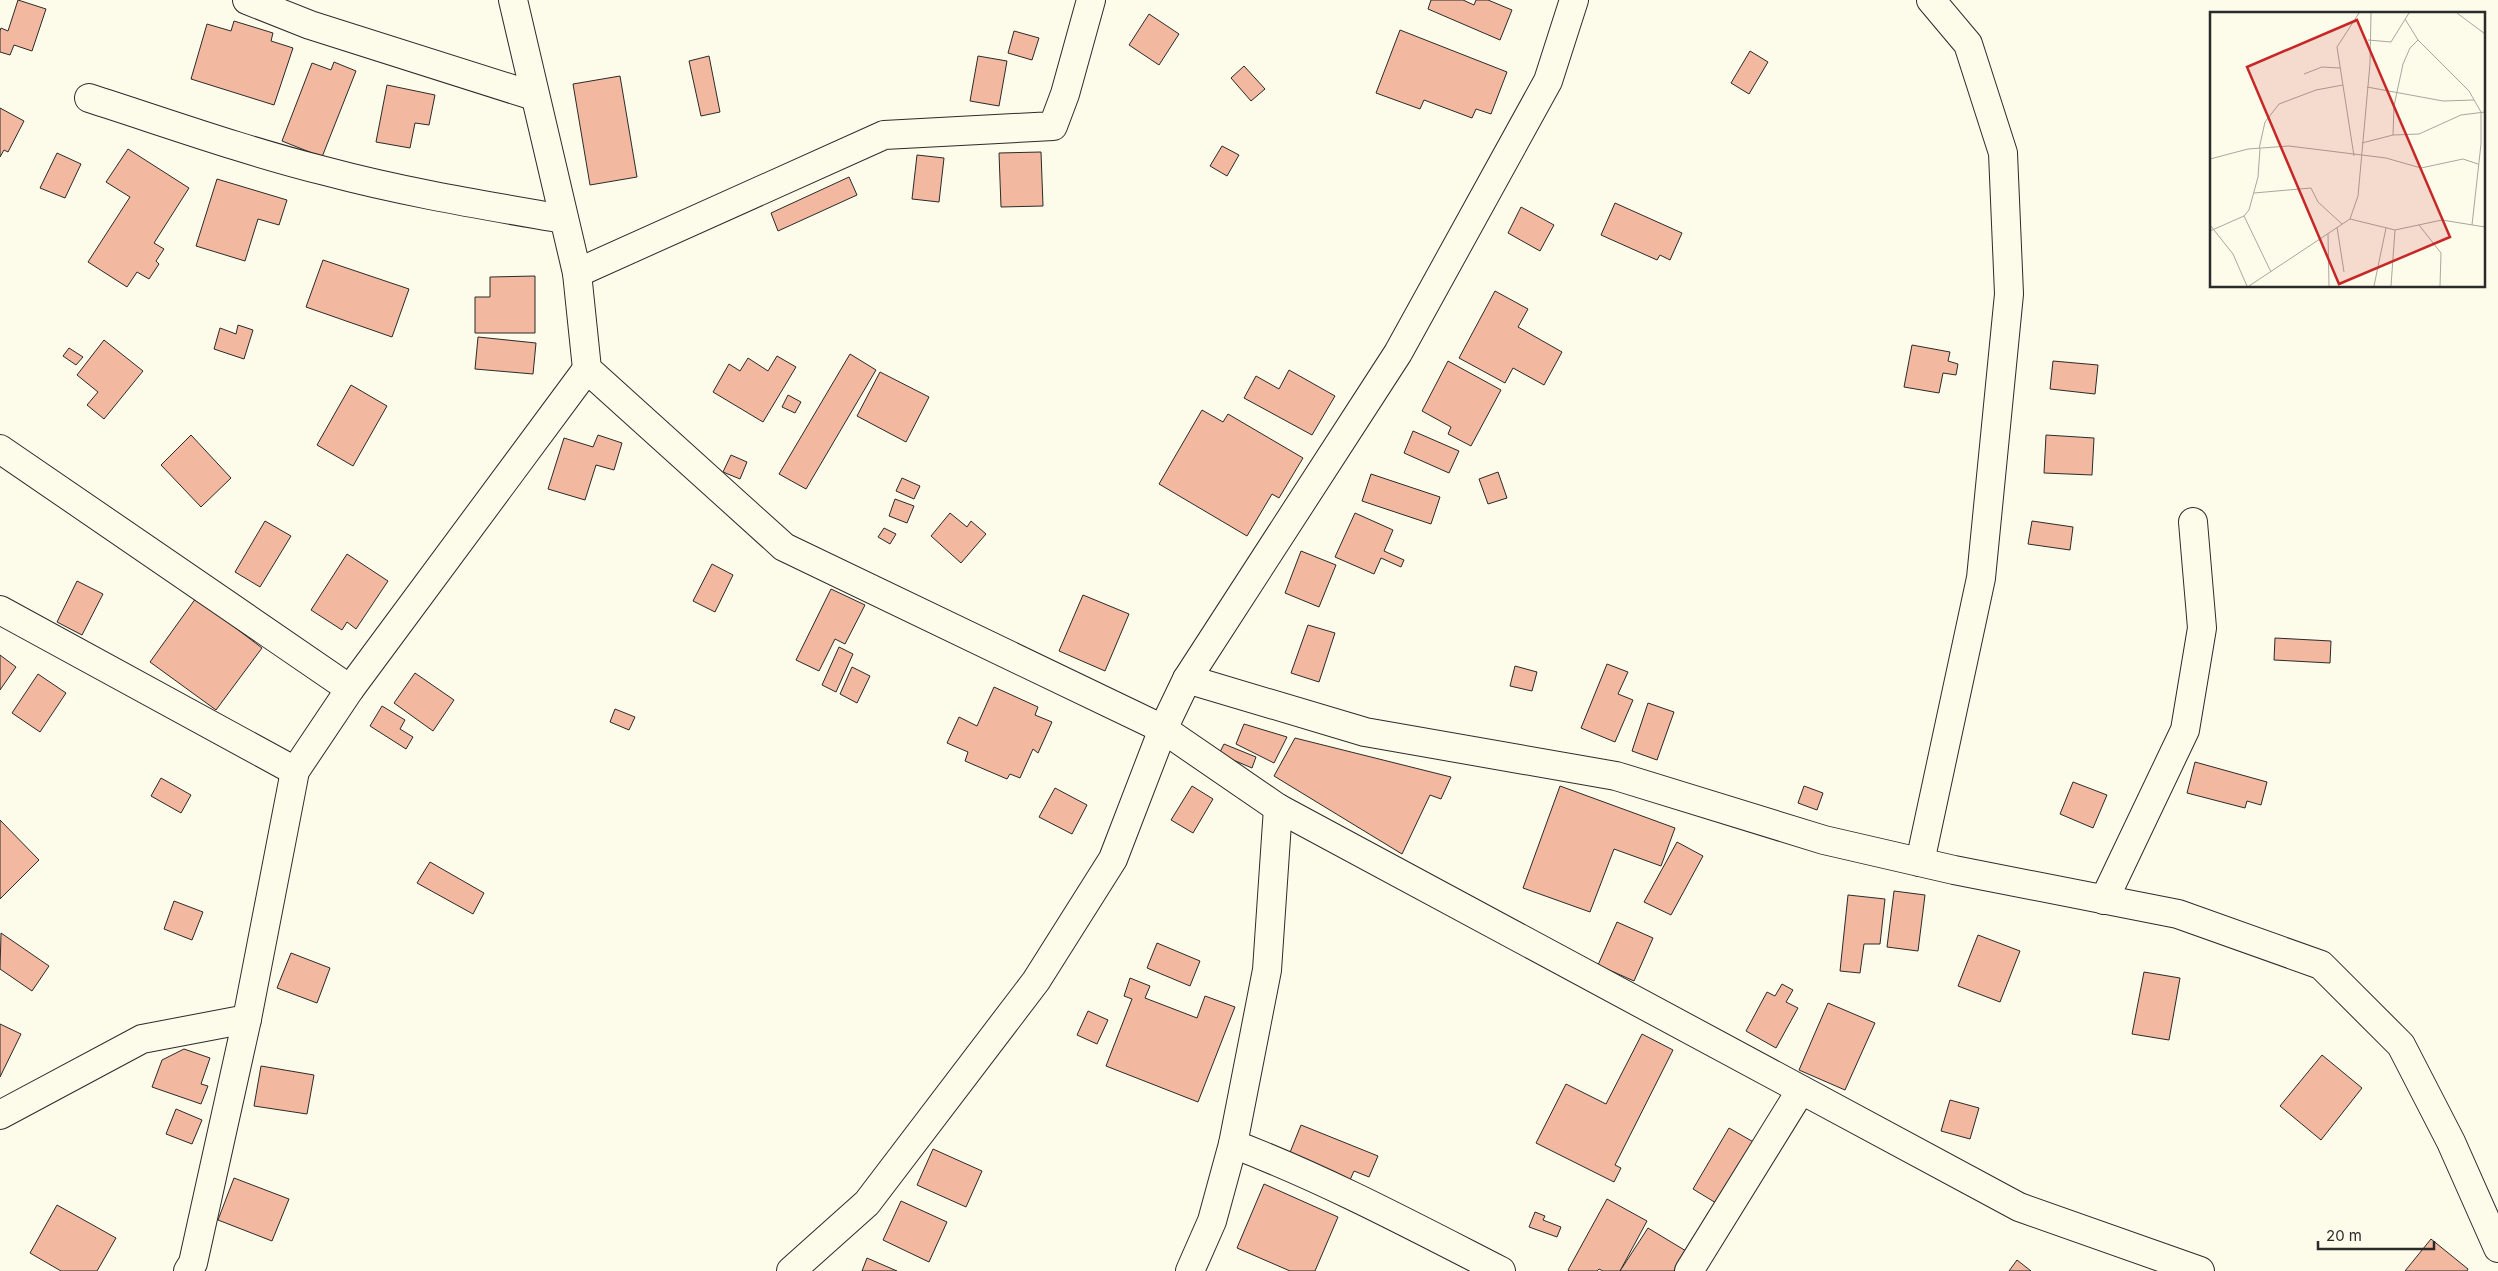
<svg xmlns="http://www.w3.org/2000/svg" width="2498" height="1271" font-family="Inter,sans-serif">
	<style>
		.building { fill: #f2b8a0; stroke: #2b2b2b }
		.lines { fill: none; stroke-linecap: round; stroke-linejoin: round }
		.minor-casing { stroke: #2b2b2b; stroke-width: 30 }
		.minor { stroke: #fdfbea; stroke-width: 28 }
		.inset-road { fill: none; stroke: #a9a89e; stroke-width: 1 }
		.view { fill: #c62828; fill-opacity: 0.15; stroke: #c62828; stroke-width: 2.5 }
		.inset-edge { fill: none; stroke: #2b2b2b; stroke-width: 2.5 }
	</style>
	<rect width="100%" height="100%" fill="#fdfbea"/>
	<g class="building">
		<path d="M 18,0 L 46,9 L 32,51 L 14,45 L 10,55 L 0,52 L 0,31 L 1,28 L 8,31 Z"/>
		<path d="M 1431,0 L 1463,0 L 1474,5 L 1476,0 L 1488,0 L 1512,10 L 1500,40 L 1428,9 Z"/>
		<path d="M 1149,14 L 1179,34 L 1159,65 L 1129,45 Z"/>
		<path d="M 234,21 L 273,33 L 271,41 L 293,48 L 274,105 L 191,79 L 207,24 L 231,31 Z"/>
		<path d="M 1400,30 L 1507,72 L 1491,114 L 1476,109 L 1472,118 L 1424,100 L 1420,109 L 1376,93 Z"/>
		<path d="M 1014,31 L 1039,38 L 1032,60 L 1008,53 Z"/>
		<path d="M 1750,51 L 1768,62 L 1749,94 L 1731,83 Z"/>
		<path d="M 709,56 L 720,112 L 701,116 L 689,61 Z"/>
		<path d="M 978,56 L 1007,61 L 999,106 L 970,101 Z"/>
		<path d="M 334,62 L 356,71 L 322,157 L 282,141 L 312,63 L 331,70 Z"/>
		<path d="M 1244,66 L 1265,89 L 1251,101 L 1231,78 Z"/>
		<path d="M 620,76 L 637,177 L 590,185 L 573,84 Z"/>
		<path d="M 387,85 L 435,95 L 429,125 L 415,123 L 410,148 L 376,142 Z"/>
		<path d="M 0,108 L 24,121 L 8,152 L 4,150 L 0,157 Z"/>
		<path d="M 1222,146 L 1239,155 L 1227,176 L 1210,166 Z"/>
		<path d="M 128,149 L 189,188 L 154,243 L 164,249 L 156,261 L 159,264 L 149,279 L 137,272 L 127,287 L 88,262 L 130,197 L 106,182 Z"/>
		<path d="M 1041,152 L 1043,206 L 1001,207 L 999,153 Z"/>
		<path d="M 57,153 L 81,164 L 65,198 L 40,188 Z"/>
		<path d="M 917,155 L 944,158 L 939,202 L 912,199 Z"/>
		<path d="M 849,177 L 857,195 L 778,231 L 771,213 Z"/>
		<path d="M 217,179 L 287,200 L 279,225 L 258,219 L 245,261 L 196,246 Z"/>
		<path d="M 1615,203 L 1682,233 L 1670,260 L 1660,255 L 1657,260 L 1601,235 Z"/>
		<path d="M 1521,207 L 1554,225 L 1540,251 L 1508,233 Z"/>
		<path d="M 323,260 L 409,289 L 392,337 L 306,307 Z"/>
		<path d="M 535,276 L 535,333 L 475,333 L 475,297 L 490,297 L 490,277 Z"/>
		<path d="M 1495,291 L 1528,309 L 1518,327 L 1562,352 L 1544,385 L 1513,368 L 1505,383 L 1459,358 Z"/>
		<path d="M 238,325 L 253,330 L 244,359 L 214,349 L 220,328 L 236,334 Z"/>
		<path d="M 478,337 L 536,343 L 533,374 L 475,369 Z"/>
		<path d="M 104,340 L 143,371 L 104,419 L 87,405 L 98,392 L 77,375 Z"/>
		<path d="M 1912,345 L 1950,352 L 1948,361 L 1958,364 L 1956,375 L 1943,373 L 1939,393 L 1904,387 Z"/>
		<path d="M 69,348 L 83,357 L 76,365 L 63,356 Z"/>
		<path d="M 850,354 L 876,370 L 806,489 L 779,474 Z"/>
		<path d="M 777,356 L 796,367 L 763,422 L 713,392 L 729,364 L 740,371 L 748,358 L 768,371 Z"/>
		<path d="M 1448,361 L 1501,390 L 1471,446 L 1448,434 L 1451,427 L 1422,411 Z"/>
		<path d="M 2053,361 L 2098,365 L 2095,394 L 2050,389 Z"/>
		<path d="M 1289,370 L 1335,396 L 1312,435 L 1244,398 L 1256,376 L 1279,389 Z"/>
		<path d="M 880,372 L 929,397 L 906,442 L 857,416 Z"/>
		<path d="M 351,385 L 387,406 L 353,466 L 317,445 Z"/>
		<path d="M 788,395 L 801,402 L 795,413 L 782,407 Z"/>
		<path d="M 1202,410 L 1223,422 L 1228,414 L 1303,458 L 1279,498 L 1272,494 L 1247,536 L 1159,484 Z"/>
		<path d="M 1413,431 L 1459,451 L 1449,473 L 1404,453 Z"/>
		<path d="M 191,435 L 231,478 L 201,507 L 161,465 Z"/>
		<path d="M 598,435 L 622,443 L 614,470 L 596,465 L 585,500 L 548,489 L 564,438 L 593,447 Z"/>
		<path d="M 2046,435 L 2094,438 L 2092,475 L 2044,473 Z"/>
		<path d="M 731,455 L 747,462 L 740,479 L 723,472 Z"/>
		<path d="M 1498,472 L 1507,498 L 1488,504 L 1479,479 Z"/>
		<path d="M 1371,474 L 1440,497 L 1431,524 L 1362,501 Z"/>
		<path d="M 902,478 L 920,486 L 914,499 L 896,491 Z"/>
		<path d="M 895,499 L 914,506 L 907,523 L 889,516 Z"/>
		<path d="M 950,513 L 967,527 L 971,521 L 986,534 L 961,563 L 931,536 Z"/>
		<path d="M 1355,513 L 1393,530 L 1384,551 L 1404,560 L 1401,567 L 1381,558 L 1374,574 L 1335,557 Z"/>
		<path d="M 265,521 L 291,536 L 260,587 L 235,572 Z"/>
		<path d="M 2032,521 L 2073,527 L 2070,550 L 2028,544 Z"/>
		<path d="M 884,528 L 896,534 L 890,544 L 878,537 Z"/>
		<path d="M 1301,551 L 1336,565 L 1319,607 L 1285,593 Z"/>
		<path d="M 347,554 L 388,581 L 356,629 L 347,622 L 342,630 L 311,610 Z"/>
		<path d="M 712,564 L 733,575 L 715,612 L 693,601 Z"/>
		<path d="M 77,581 L 103,594 L 82,635 L 57,622 Z"/>
		<path d="M 831,589 L 865,605 L 845,644 L 835,639 L 819,671 L 796,660 Z"/>
		<path d="M 1083,595 L 1129,614 L 1105,671 L 1059,651 Z"/>
		<path d="M 196,598 L 262,648 L 216,710 L 150,662 Z"/>
		<path d="M 1308,625 L 1335,633 L 1319,682 L 1291,673 Z"/>
		<path d="M 2275,638 L 2331,641 L 2330,663 L 2274,660 Z"/>
		<path d="M 839,647 L 853,654 L 836,692 L 822,685 Z"/>
		<path d="M 0,655 L 16,667 L 0,690 Z"/>
		<path d="M 1607,664 L 1628,672 L 1618,694 L 1633,700 L 1615,742 L 1581,728 Z"/>
		<path d="M 1515,666 L 1537,672 L 1532,691 L 1510,686 Z"/>
		<path d="M 852,667 L 870,676 L 857,703 L 840,694 Z"/>
		<path d="M 415,673 L 454,700 L 433,731 L 394,703 Z"/>
		<path d="M 38,674 L 66,693 L 40,732 L 12,713 Z"/>
		<path d="M 994,687 L 1038,707 L 1035,715 L 1052,722 L 1038,753 L 1033,749 L 1020,778 L 1010,774 L 1007,779 L 965,761 L 968,752 L 947,743 L 959,717 L 977,726 Z"/>
		<path d="M 1648,703 L 1674,712 L 1657,760 L 1632,751 Z"/>
		<path d="M 382,706 L 405,720 L 400,729 L 413,737 L 406,749 L 370,726 Z"/>
		<path d="M 615,709 L 635,717 L 629,730 L 610,722 Z"/>
		<path d="M 1244,724 L 1287,737 L 1274,763 L 1236,744 Z"/>
		<path d="M 1295,738 L 1451,777 L 1441,799 L 1430,795 L 1402,854 L 1274,776 Z"/>
		<path d="M 1224,744 L 1256,757 L 1252,768 L 1219,754 Z"/>
		<path d="M 2195,762 L 2267,782 L 2261,805 L 2247,801 L 2245,808 L 2187,793 Z"/>
		<path d="M 161,778 L 191,795 L 181,813 L 151,796 Z"/>
		<path d="M 2073,782 L 2107,795 L 2093,828 L 2060,814 Z"/>
		<path d="M 1192,786 L 1213,799 L 1193,833 L 1171,820 Z"/>
		<path d="M 1560,786 L 1675,828 L 1661,866 L 1614,849 L 1590,912 L 1523,888 Z"/>
		<path d="M 1804,786 L 1823,793 L 1817,810 L 1798,803 Z"/>
		<path d="M 1055,788 L 1087,805 L 1072,834 L 1039,817 Z"/>
		<path d="M 0,820 L 39,860 L 0,899 Z"/>
		<path d="M 1677,842 L 1703,856 L 1671,915 L 1644,902 Z"/>
		<path d="M 430,862 L 484,893 L 473,914 L 417,883 Z"/>
		<path d="M 1894,891 L 1925,895 L 1918,951 L 1887,947 Z"/>
		<path d="M 1848,895 L 1885,899 L 1880,944 L 1864,944 L 1860,973 L 1840,971 Z"/>
		<path d="M 174,901 L 203,912 L 192,940 L 164,929 Z"/>
		<path d="M 1617,922 L 1653,938 L 1634,981 L 1598,965 Z"/>
		<path d="M 1,933 L 49,966 L 32,991 L 0,969 Z"/>
		<path d="M 1978,935 L 2020,951 L 2000,1002 L 1958,986 Z"/>
		<path d="M 1157,943 L 1200,961 L 1190,986 L 1147,968 Z"/>
		<path d="M 291,953 L 330,968 L 317,1003 L 277,988 Z"/>
		<path d="M 2144,972 L 2180,978 L 2169,1040 L 2132,1034 Z"/>
		<path d="M 1130,978 L 1150,986 L 1145,998 L 1197,1018 L 1205,996 L 1235,1007 L 1198,1102 L 1106,1066 L 1132,999 L 1124,996 Z"/>
		<path d="M 1782,984 L 1793,990 L 1786,1002 L 1798,1008 L 1776,1048 L 1746,1031 L 1767,992 L 1775,996 Z"/>
		<path d="M 1828,1003 L 1875,1023 L 1845,1090 L 1799,1070 Z"/>
		<path d="M 1088,1011 L 1108,1020 L 1097,1044 L 1077,1035 Z"/>
		<path d="M 0,1024 L 21,1034 L 0,1077 Z"/>
		<path d="M 1642,1034 L 1673,1050 L 1615,1165 L 1621,1168 L 1614,1182 L 1536,1143 L 1566,1084 L 1606,1104 Z"/>
		<path d="M 184,1049 L 210,1058 L 201,1084 L 208,1086 L 201,1104 L 152,1087 L 162,1060 Z"/>
		<path d="M 2322,1055 L 2362,1088 L 2321,1140 L 2280,1106 Z"/>
		<path d="M 261,1066 L 314,1075 L 307,1114 L 254,1106 Z"/>
		<path d="M 1950,1100 L 1979,1108 L 1970,1139 L 1941,1131 Z"/>
		<path d="M 176,1109 L 202,1120 L 192,1144 L 166,1134 Z"/>
		<path d="M 1301,1125 L 1378,1156 L 1369,1177 L 1354,1171 L 1350,1180 L 1289,1155 Z"/>
		<path d="M 1729,1128 L 1757,1144 L 1721,1206 L 1693,1189 Z"/>
		<path d="M 933,1149 L 982,1171 L 966,1207 L 917,1185 Z"/>
		<path d="M 234,1178 L 289,1199 L 272,1241 L 218,1220 Z"/>
		<path d="M 1264,1184 L 1338,1217 L 1315,1271 L 1290,1271 L 1237,1248 Z"/>
		<path d="M 1607,1199 L 1647,1221 L 1620,1271 L 1603,1271 L 1599,1269 L 1597,1271 L 1569,1271 L 1568,1270 Z"/>
		<path d="M 901,1201 L 947,1222 L 929,1262 L 883,1240 Z"/>
		<path d="M 57,1205 L 116,1238 L 97,1271 L 61,1271 L 30,1253 Z"/>
		<path d="M 1535,1212 L 1545,1216 L 1543,1220 L 1561,1227 L 1557,1237 L 1529,1227 Z"/>
		<path d="M 1648,1228 L 1686,1251 L 1674,1271 L 1620,1271 Z"/>
		<path d="M 2431,1239 L 2468,1269 L 2467,1271 L 2405,1271 Z"/>
		<path d="M 867,1258 L 897,1271 L 862,1271 Z"/>
		<path d="M 2017,1260 L 2031,1271 L 2009,1271 Z"/>
	</g>
	<g class="lines">
		<defs>
			<g id="minor">
				<path d="M 247,0 L 310,25 L 534,96"/>
				<path d="M 513,0 L 577,273 L 587,369 L 784,547 L 1163,729 L 1278,808 L 2019,1207 L 2200,1271"/>
				<path d="M 89,98 C 167,123 245,151 325,171 C 403,192 483,205 563,219"/>
				<path d="M 577,273 L 884,135 L 1053,126 L 1065,94 L 1091,0"/>
				<path d="M 0,449 L 350,689"/>
				<path d="M 0,610 L 295,771"/>
				<path d="M 1187,679 L 1365,732 L 1616,776 L 1824,840 L 1954,870 L 2178,914 L 2321,965 L 2401,1045 L 2451,1142 L 2498,1248"/>
				<path d="M 1920,862 L 1981,578 L 2009,294 L 2003,153 L 1968,44 L 1931,0"/>
				<path d="M 2104,900 L 2185,730 L 2202,628 L 2193,522"/>
				<path d="M 0,1115 L 142,1039 L 247,1019"/>
				<path d="M 1233,1144 C 1325,1179 1413,1226 1501,1271"/>
				<path d="M 188,1271 L 193,1263 L 247,1019 L 295,771 L 350,689 L 587,369"/>
				<path d="M 791,1271 L 867,1203 L 1036,981 L 1113,859 L 1163,729 L 1187,679 L 1398,353 L 1548,81 L 1574,0"/>
				<path d="M 1190,1271 L 1212,1221 L 1233,1144 L 1267,970 L 1278,808"/>
				<path d="M 1689,1271 L 1801,1090"/>
			</g>
		</defs>
		<use href="#minor" class="minor-casing"/>
		<use href="#minor" class="minor"/>
	</g>
	<g transform="translate(2210 12)">
		<rect width="275" height="275" fill="#fdfbea"/>
		<path class="inset-road" d="M 247,1 L 275,22M 195,7 L 208,28 L 259,79 L 271,100 L 271,132 L 262,213M 158,28 L 181,30 L 199,1M 94,62 L 112,55 L 130,56M 157,75 L 233,89 L 264,88M 183,123 L 184,94 L 193,52 L 200,36 L 208,28M 152,131 L 183,123 L 209,122 L 251,103 L 275,100M 49,137 L 55,110 L 69,92 L 106,78 L 133,73M 144,144 L 127,35 L 149,1M 0,147 L 38,137 L 79,134 L 176,146 L 211,156 L 253,147 L 268,152M 44,181 L 101,176 L 108,190 L 132,212M 34,204 L 61,260M 140,207 L 185,218 L 232,208 L 275,215M 0,213 L 23,242 L 37,274M 209,213 L 231,241 L 230,274M 127,215 L 134,260M 0,219 L 34,204 L 39,198 L 48,165 L 50,137M 118,222 L 119,274M 39,274 L 140,207 L 148,184 L 160,52 L 161,1M 164,274 L 176,216M 181,274 L 185,218"/>
		<path class="view" d="M 147,8 L 240,225 L 129,272 L 37,55 Z"/>
		<rect width="275" height="275" class="inset-edge"/>
	</g>
	<path d="M2318 1241v8h116v-8" fill="none" stroke="#2b2b2b" stroke-width="2.5"/>
	<text x="2326" y="1241" font-size="15" fill="#2b2b2b" stroke="#fdfbea" stroke-width="4" paint-order="stroke">20 m</text>
</svg>
